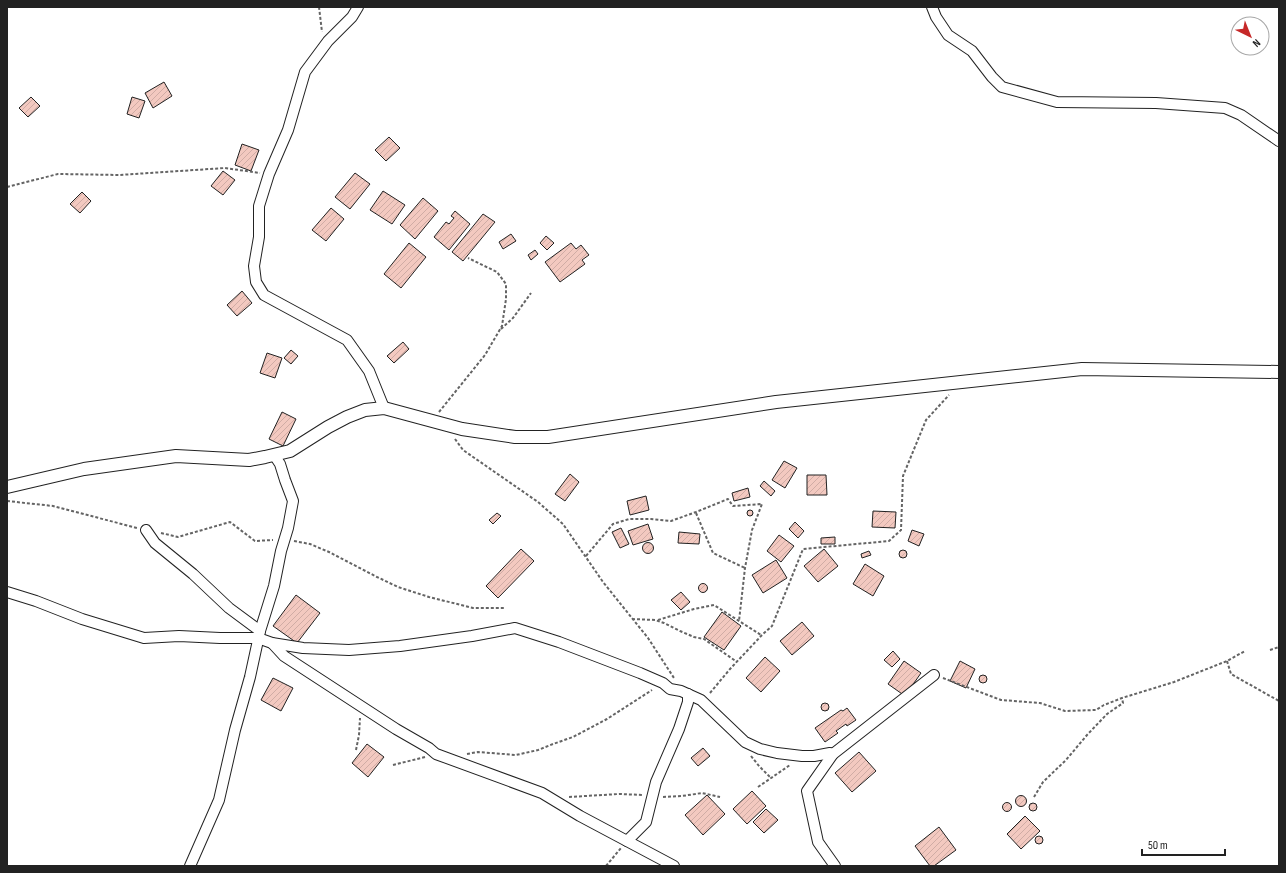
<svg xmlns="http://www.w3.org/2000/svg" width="1286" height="873" font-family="'Sofia Sans Condensed',sans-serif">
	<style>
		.building { fill: url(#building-hatch); stroke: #222 }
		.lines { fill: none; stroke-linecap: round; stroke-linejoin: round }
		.minor-casing { stroke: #222; stroke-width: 12 }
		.tertiary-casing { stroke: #222; stroke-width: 14 }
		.path { stroke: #646464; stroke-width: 2; stroke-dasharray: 3 2; stroke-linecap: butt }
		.minor { stroke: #fff; stroke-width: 10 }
		.tertiary { stroke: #fff; stroke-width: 12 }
	</style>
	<defs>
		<pattern id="building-hatch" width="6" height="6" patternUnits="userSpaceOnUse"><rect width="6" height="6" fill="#f3c9c0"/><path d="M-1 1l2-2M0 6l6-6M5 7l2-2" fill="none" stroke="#d0aca5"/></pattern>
	</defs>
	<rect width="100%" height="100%" fill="#fff"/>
	<g class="building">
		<path d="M 164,82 L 172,96 L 153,108 L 145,93 Z"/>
		<path d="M 31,97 L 40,106 L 28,117 L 19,108 Z"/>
		<path d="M 132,97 L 145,101 L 139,118 L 127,114 Z"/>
		<path d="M 389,137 L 400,148 L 386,161 L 375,150 Z"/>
		<path d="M 242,144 L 259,150 L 251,171 L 235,165 Z"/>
		<path d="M 223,171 L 235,180 L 223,195 L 211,186 Z"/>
		<path d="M 355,173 L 370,184 L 350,209 L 335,197 Z"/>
		<path d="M 383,191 L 405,205 L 392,224 L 370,210 Z"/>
		<path d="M 82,192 L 91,201 L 80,213 L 70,204 Z"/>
		<path d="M 423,198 L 438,211 L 415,239 L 400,225 Z"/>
		<path d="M 331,208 L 344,219 L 326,241 L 312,230 Z"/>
		<path d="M 455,211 L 470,224 L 449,250 L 434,237 L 446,222 L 449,224 L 454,218 L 451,216 Z"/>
		<path d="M 483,214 L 495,222 L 463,261 L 452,252 Z"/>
		<path d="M 511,234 L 516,241 L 503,249 L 499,242 Z"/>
		<path d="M 546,236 L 554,243 L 547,250 L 540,243 Z"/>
		<path d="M 409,243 L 426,257 L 401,288 L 384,274 Z"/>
		<path d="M 571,243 L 576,249 L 581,245 L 589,255 L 582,260 L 585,264 L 560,282 L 545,262 Z"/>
		<path d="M 535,250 L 538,254 L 531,260 L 528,255 Z"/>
		<path d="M 242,291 L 252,303 L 237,316 L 227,305 Z"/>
		<path d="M 403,342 L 409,349 L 394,363 L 387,356 Z"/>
		<path d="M 291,350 L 298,356 L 291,364 L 284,358 Z"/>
		<path d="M 267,353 L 282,358 L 275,378 L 260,373 Z"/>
		<path d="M 282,412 L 296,419 L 283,446 L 269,439 Z"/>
		<path d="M 784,461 L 797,468 L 785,488 L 772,480 Z"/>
		<path d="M 570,474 L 579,482 L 565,501 L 555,494 Z"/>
		<path d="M 807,475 L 826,475 L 827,495 L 807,495 Z"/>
		<path d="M 764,481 L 775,491 L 771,496 L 760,486 Z"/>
		<path d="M 748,488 L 750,497 L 734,501 L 732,493 Z"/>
		<path d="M 646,496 L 649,510 L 630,515 L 627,501 Z"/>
		<circle cx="750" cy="513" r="3"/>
		<path d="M 873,511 L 896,512 L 895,528 L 872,527 Z"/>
		<path d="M 497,513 L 501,516 L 493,524 L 489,520 Z"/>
		<path d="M 795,522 L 804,531 L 798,538 L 789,529 Z"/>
		<path d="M 648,524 L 653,539 L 633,545 L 628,531 Z"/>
		<path d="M 621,528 L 629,544 L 620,548 L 612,532 Z"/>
		<path d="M 912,530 L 924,534 L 919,546 L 908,541 Z"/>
		<path d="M 679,532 L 700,534 L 699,544 L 678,543 Z"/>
		<path d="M 779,535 L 794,546 L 781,562 L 767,551 Z"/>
		<path d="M 835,537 L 835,544 L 821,544 L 821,538 Z"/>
		<circle cx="648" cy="548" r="5.5"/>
		<path d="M 521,549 L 534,561 L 498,598 L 486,586 Z"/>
		<path d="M 824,549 L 838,566 L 818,582 L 804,566 Z"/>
		<circle cx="903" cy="554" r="4"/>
		<path d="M 869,551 L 871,555 L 862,558 L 861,554 Z"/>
		<path d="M 776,560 L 787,578 L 763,593 L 752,575 Z"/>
		<path d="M 865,564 L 884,576 L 873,596 L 853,584 Z"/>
		<circle cx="703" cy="588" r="4.5"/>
		<path d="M 681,592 L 690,602 L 681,610 L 671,600 Z"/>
		<path d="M 296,595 L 320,613 L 297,643 L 273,626 Z"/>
		<path d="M 722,612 L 741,626 L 724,650 L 704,637 Z"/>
		<path d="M 802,622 L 814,636 L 792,655 L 780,641 Z"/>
		<path d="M 893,651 L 900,659 L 892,667 L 884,660 Z"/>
		<path d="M 765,657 L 780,671 L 761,692 L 746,678 Z"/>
		<path d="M 904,661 L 921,673 L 905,696 L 888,684 Z"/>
		<path d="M 960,661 L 975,669 L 966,688 L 950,681 Z"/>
		<circle cx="983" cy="679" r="4"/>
		<path d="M 273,678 L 293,688 L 281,711 L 261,700 Z"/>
		<circle cx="825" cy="707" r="4"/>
		<path d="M 847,708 L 856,720 L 847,726 L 846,724 L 836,731 L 838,733 L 825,742 L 815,728 L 841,710 L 843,711 Z"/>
		<path d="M 367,744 L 384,757 L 368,777 L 352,763 Z"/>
		<path d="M 703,748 L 710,756 L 698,766 L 691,758 Z"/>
		<path d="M 859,752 L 876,771 L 852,792 L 835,773 Z"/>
		<path d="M 752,791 L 766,806 L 747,824 L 733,809 Z"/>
		<path d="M 707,795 L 725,814 L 703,835 L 685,815 Z"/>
		<circle cx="1021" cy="801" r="5.5"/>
		<circle cx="1007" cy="807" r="4.5"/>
		<circle cx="1033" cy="807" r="4"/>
		<path d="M 766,809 L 778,820 L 764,833 L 753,822 Z"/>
		<path d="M 1025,816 L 1040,831 L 1021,849 L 1007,834 Z"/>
		<path d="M 939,827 L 956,850 L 934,866 L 930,866 L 915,846 Z"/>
		<circle cx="1039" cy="840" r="4"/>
	</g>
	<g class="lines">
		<defs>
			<g id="minor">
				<path d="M 358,7 L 352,17 L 328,41 L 305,72 L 288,130 L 269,174 L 259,206 L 259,237 L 254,266 L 256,282 L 264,295 L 347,340 L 369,371 L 384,408"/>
				<path d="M 932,7 L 936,17 L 948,35 L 972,51 L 992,77 L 1002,87 L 1057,102 L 1156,103 L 1225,108 L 1241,115 L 1279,141"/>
				<path d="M 146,530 L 155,543 L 193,574 L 229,608 L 260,631"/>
				<path d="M 7,592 L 36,601 L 82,619 L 144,638 L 179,636 L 220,638 L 258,638 L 272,643 L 303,648 L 349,650 L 400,646 L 472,636 L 515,628 L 559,642 L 640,673 L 663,683 L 670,689 L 681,691 L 701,700 L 745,742 L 760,749 L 777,753 L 802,756 L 814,756 L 830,753 L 833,754"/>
				<path d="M 272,643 L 284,656 L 396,729 L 429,748 L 436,754 L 542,793 L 580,816 L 674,866"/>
				<path d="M 627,841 L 646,822 L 656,782 L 679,729 L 688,702 L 688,694"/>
				<path d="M 190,866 L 219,800 L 235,730 L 250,677 L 260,631 L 274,586 L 281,551 L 288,528 L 293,501 L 285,480 L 280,464 L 274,455"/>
				<path d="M 835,866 L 818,842 L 807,791 L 833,754 L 934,675"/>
			</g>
			<path id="tertiary" d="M 7,487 L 84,469 L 176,456 L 249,460 L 265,457 L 290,451 L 328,427 L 347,417 L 365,410 L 384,408 L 462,429 L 515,437 L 548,437 L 776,402 L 1082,369 L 1279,372"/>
		</defs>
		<use href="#minor" class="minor-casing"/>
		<use href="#tertiary" class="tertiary-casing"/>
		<g class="path">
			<path d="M 319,7 L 322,32"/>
			<path d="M 7,187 L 58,174 L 119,175 L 225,168 L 260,173"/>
			<path d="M 501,329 L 513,318 L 531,293"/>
			<path d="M 439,412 L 485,355 L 502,326 L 506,299 L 506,284 L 497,272 L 468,258"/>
			<path d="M 455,439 L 463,450 L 538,502 L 563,524 L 603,582 L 648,638 L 674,678"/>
			<path d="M 7,501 L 53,506 L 137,528"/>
			<path d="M 696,513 L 713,553 L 745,568"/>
			<path d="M 161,533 L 178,537 L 230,522 L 255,541 L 273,540"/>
			<path d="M 294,541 L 310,544 L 329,552 L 377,577 L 398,587 L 429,597 L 473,608 L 504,608"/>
			<path d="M 586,556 L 613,524 L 629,519 L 651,519 L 671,521 L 696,512 L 728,499 L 733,506 L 762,504 L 752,530 L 745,568 L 739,621"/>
			<path d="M 632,619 L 655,620 L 664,623 L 680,631 L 694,637 L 704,639 L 737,662"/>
			<path d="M 658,620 L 694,609 L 714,605 L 761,635"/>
			<path d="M 1270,650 L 1279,647"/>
			<path d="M 1227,661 L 1231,674 L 1279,701"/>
			<path d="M 943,678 L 1001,700 L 1040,703 L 1065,711 L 1096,710 L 1104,705 L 1122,698 L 1174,682 L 1227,661 L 1245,651"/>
			<path d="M 710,693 L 730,669 L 762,635 L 772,626 L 803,549 L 889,541 L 901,530 L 903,476 L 926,420 L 949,395"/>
			<path d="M 356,750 L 359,735 L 360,718"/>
			<path d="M 467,754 L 478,752 L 516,755 L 538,750 L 553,744 L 573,737 L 607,719 L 652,690"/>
			<path d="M 751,756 L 759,766 L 771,778"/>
			<path d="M 393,765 L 425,757"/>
			<path d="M 758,787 L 790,765"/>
			<path d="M 569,797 L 619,794 L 643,795"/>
			<path d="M 663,797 L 682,796 L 702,793 L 720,797"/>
			<path d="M 1034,797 L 1043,782 L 1066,760 L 1087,735 L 1107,714 L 1123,703 L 1122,698"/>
			<path d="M 606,866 L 621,848"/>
		</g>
		<use href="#minor" class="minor"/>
		<use href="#tertiary" class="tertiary"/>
	</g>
	<rect width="1286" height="873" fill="none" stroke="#222222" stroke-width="16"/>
	<g transform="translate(1250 36) rotate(137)"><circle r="19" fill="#ffffff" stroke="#a7a7a7"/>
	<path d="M0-3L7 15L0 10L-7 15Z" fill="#c62828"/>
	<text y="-6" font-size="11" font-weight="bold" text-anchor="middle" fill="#222222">N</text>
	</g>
	<path d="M1142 849v6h83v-6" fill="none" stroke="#222222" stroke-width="2"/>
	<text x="1148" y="849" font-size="12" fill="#222222" stroke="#ffffff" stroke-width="3" paint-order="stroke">50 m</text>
</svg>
